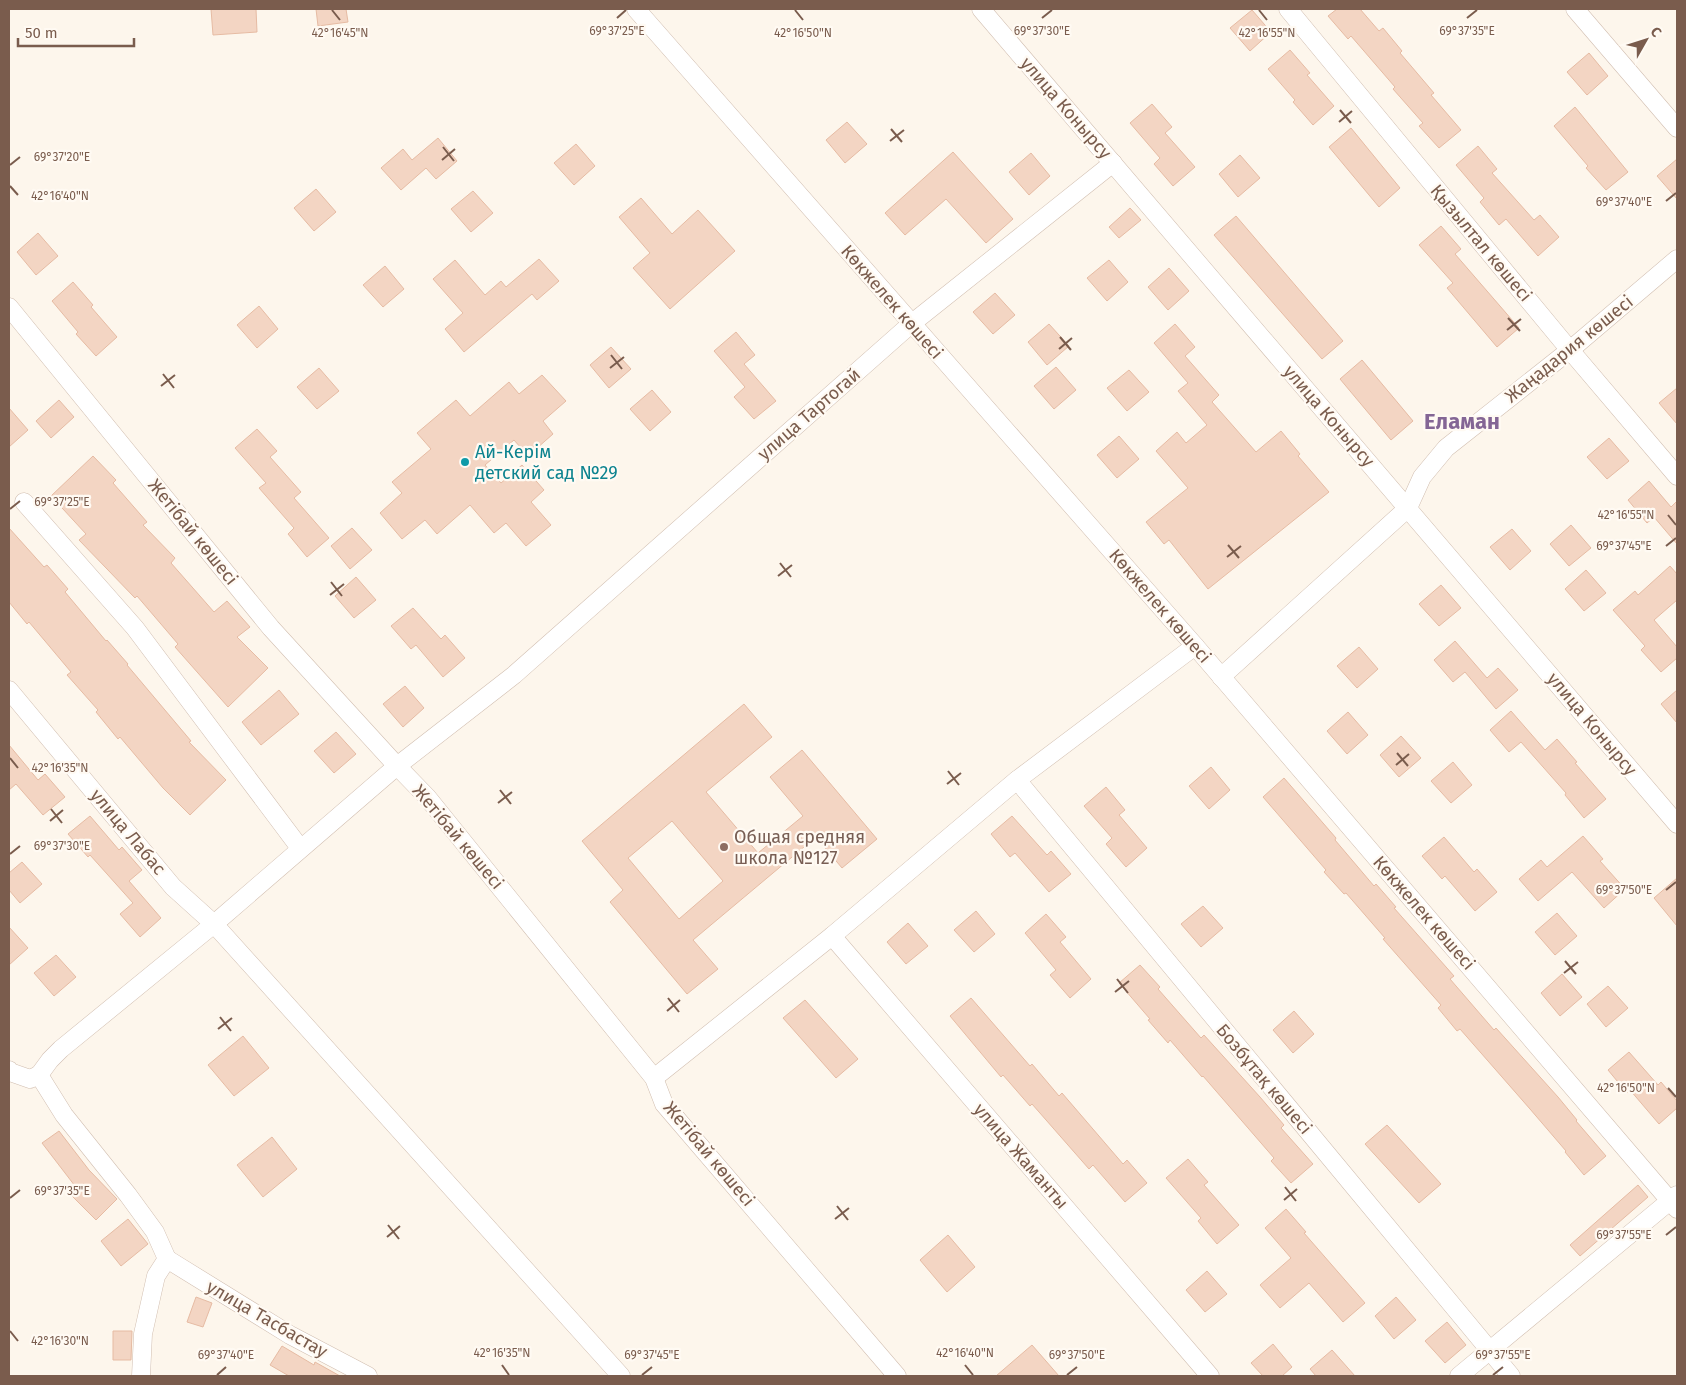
<svg xmlns="http://www.w3.org/2000/svg" width="1686" height="1385" font-family="'Fira Sans',sans-serif">
	<style>
		.building { fill: #f3d5c3; stroke: #e6bba3; fill-rule: evenodd }
		.lines { fill: none; stroke-linecap: round; stroke-linejoin: round }
		.street-casing { stroke: #d1beb0; stroke-width: 19 }
		.street { stroke: #fff; stroke-width: 18 }
		.ticks { fill: none; stroke: #7a5c4d; stroke-width: 2 }
		.culture-dot { fill: #0f9aa8; stroke: #fffaf3; stroke-width: 2 }
		.education-dot { fill: #8d6e63; stroke: #fffaf3; stroke-width: 2 }
		.labels { text-anchor: middle; dominant-baseline: central; stroke-width: 4.5; stroke-linejoin: round; paint-order: stroke }
		.street-label { font-size: 18px; fill: #7a5c4d; stroke: #fffaf3 }
		.culture-label { font-size: 18px; fill: #0d838f; stroke: #fffaf3; text-anchor: start }
		.education-label { font-size: 18px; fill: #785e54; stroke: #fffaf3; text-anchor: start }
		.district-label { font-size: 22px; font-weight: bold; fill: #846695; stroke: #fffaf3 }
		.ticks-label { font-size: 12px; text-anchor: middle; fill: #7a5c4d; stroke: #fffaf3; stroke-width: 4.5; stroke-linejoin: round; paint-order: stroke }
	</style>
	<rect width="100%" height="100%" fill="#fdf6ec"/>
	<g class="building">
		<path d="M 211,9 L 256,9 L 257,32 L 213,35 Z"/>
		<path d="M 316,9 L 346,9 L 348,22 L 318,26 Z"/>
		<path d="M 1337,9 L 1360,9 L 1379,31 L 1383,28 L 1402,51 L 1400,53 L 1434,93 L 1431,95 L 1461,130 L 1439,148 L 1419,126 L 1423,123 L 1393,89 L 1395,87 L 1351,36 L 1348,39 L 1328,16 Z"/>
		<path d="M 1252,10 L 1271,32 L 1250,51 L 1230,28 Z"/>
		<path d="M 1290,50 L 1310,73 L 1307,75 L 1334,106 L 1313,125 L 1293,102 L 1295,100 L 1268,69 Z"/>
		<path d="M 1589,53 L 1608,76 L 1587,95 L 1567,72 Z"/>
		<path d="M 1152,104 L 1172,127 L 1165,133 L 1195,167 L 1173,186 L 1154,164 L 1160,158 L 1130,123 Z"/>
		<path d="M 1575,107 L 1628,172 L 1606,190 L 1586,168 L 1588,166 L 1554,126 Z"/>
		<path d="M 847,122 L 867,144 L 845,163 L 826,140 Z"/>
		<path d="M 1351,128 L 1400,188 L 1379,207 L 1329,147 Z"/>
		<path d="M 438,138 L 457,161 L 436,179 L 426,168 L 401,190 L 381,168 L 403,149 L 412,160 Z"/>
		<path d="M 576,144 L 595,166 L 574,185 L 554,163 Z"/>
		<path d="M 1478,146 L 1497,169 L 1492,173 L 1534,220 L 1540,215 L 1559,237 L 1538,256 L 1506,219 L 1499,225 L 1480,202 L 1484,198 L 1456,165 Z"/>
		<path d="M 953,152 L 1013,219 L 986,243 L 946,199 L 905,235 L 885,213 Z"/>
		<path d="M 1031,153 L 1050,176 L 1029,195 L 1009,172 Z"/>
		<path d="M 1240,155 L 1260,178 L 1238,197 L 1219,174 Z"/>
		<path d="M 1677,159 L 1677,199 L 1657,176 Z"/>
		<path d="M 316,189 L 336,212 L 314,231 L 294,208 Z"/>
		<path d="M 473,191 L 493,213 L 471,232 L 451,209 Z"/>
		<path d="M 641,198 L 672,234 L 698,210 L 735,251 L 670,309 L 633,268 L 650,253 L 619,217 Z"/>
		<path d="M 1130,208 L 1141,220 L 1119,238 L 1109,227 Z"/>
		<path d="M 1236,216 L 1343,341 L 1322,359 L 1214,235 Z"/>
		<path d="M 1441,226 L 1461,249 L 1455,254 L 1519,328 L 1497,347 L 1447,288 L 1453,283 L 1419,245 Z"/>
		<path d="M 38,233 L 58,256 L 36,275 L 17,252 Z"/>
		<path d="M 539,259 L 559,281 L 537,300 L 532,294 L 464,352 L 445,329 L 463,313 L 433,279 L 455,260 L 485,295 L 501,281 L 506,287 Z"/>
		<path d="M 1109,260 L 1128,282 L 1107,301 L 1087,278 Z"/>
		<path d="M 385,266 L 404,289 L 383,307 L 363,285 Z"/>
		<path d="M 1169,268 L 1189,291 L 1168,310 L 1148,287 Z"/>
		<path d="M 73,282 L 93,305 L 91,307 L 117,337 L 96,356 L 76,334 L 78,332 L 52,301 Z"/>
		<path d="M 995,293 L 1015,315 L 993,334 L 973,312 Z"/>
		<path d="M 259,306 L 278,329 L 257,348 L 237,325 Z"/>
		<path d="M 1049,324 L 1069,346 L 1047,365 L 1028,342 Z"/>
		<path d="M 1175,324 L 1195,347 L 1185,356 L 1219,395 L 1212,402 L 1256,452 L 1281,431 L 1300,454 L 1298,456 L 1329,492 L 1208,589 L 1169,540 L 1164,544 L 1146,522 L 1188,488 L 1156,451 L 1177,432 L 1186,443 L 1207,425 L 1178,391 L 1188,383 L 1154,343 Z"/>
		<path d="M 736,332 L 755,355 L 744,364 L 776,401 L 754,419 L 734,397 L 745,387 L 714,351 Z"/>
		<path d="M 611,347 L 631,369 L 609,388 L 590,365 Z"/>
		<path d="M 1362,360 L 1413,421 L 1391,440 L 1340,379 Z"/>
		<path d="M 1056,367 L 1076,390 L 1054,409 L 1034,386 Z"/>
		<path d="M 319,368 L 339,391 L 317,409 L 297,387 Z"/>
		<path d="M 1129,370 L 1149,392 L 1127,411 L 1107,388 Z"/>
		<path d="M 542,375 L 566,401 L 543,421 L 553,434 L 528,456 L 514,440 L 485,465 L 501,483 L 522,465 L 544,490 L 531,502 L 551,525 L 526,546 L 506,523 L 494,533 L 470,505 L 437,534 L 425,520 L 402,539 L 380,513 L 402,493 L 392,482 L 431,449 L 417,433 L 456,400 L 470,416 L 509,382 L 519,394 Z"/>
		<path d="M 1677,388 L 1677,424 L 1659,403 Z"/>
		<path d="M 652,390 L 671,412 L 650,431 L 630,409 Z"/>
		<path d="M 59,400 L 74,417 L 51,438 L 36,421 Z"/>
		<path d="M 9,408 L 28,430 L 9,447 Z"/>
		<path d="M 257,429 L 277,451 L 270,457 L 301,492 L 294,498 L 329,538 L 307,557 L 288,534 L 294,528 L 259,488 L 266,483 L 235,448 Z"/>
		<path d="M 1119,436 L 1139,459 L 1117,478 L 1097,455 Z"/>
		<path d="M 1609,438 L 1629,461 L 1607,479 L 1587,457 Z"/>
		<path d="M 93,456 L 116,480 L 113,483 L 147,522 L 143,525 L 175,558 L 171,563 L 214,612 L 227,601 L 250,627 L 237,637 L 268,668 L 228,707 L 175,647 L 178,644 L 137,596 L 135,598 L 79,540 L 86,534 L 51,496 Z"/>
		<path d="M 1649,481 L 1671,507 L 1677,501 L 1677,544 L 1654,517 L 1647,523 L 1628,500 Z"/>
		<path d="M 1571,525 L 1591,548 L 1569,566 L 1550,544 Z"/>
		<path d="M 9,528 L 44,567 L 47,565 L 68,589 L 65,592 L 106,641 L 107,640 L 128,664 L 127,665 L 191,741 L 189,742 L 226,780 L 190,815 L 163,788 L 120,737 L 118,739 L 96,712 L 98,710 L 67,675 L 71,672 L 29,622 L 27,624 L 9,602 Z"/>
		<path d="M 352,528 L 372,550 L 350,569 L 331,546 Z"/>
		<path d="M 1512,529 L 1531,551 L 1510,570 L 1490,547 Z"/>
		<path d="M 1670,566 L 1677,574 L 1677,600 L 1654,620 L 1677,647 L 1677,658 L 1661,672 L 1641,650 L 1645,646 L 1613,610 L 1635,591 L 1638,595 Z"/>
		<path d="M 1586,570 L 1606,593 L 1584,611 L 1565,589 Z"/>
		<path d="M 356,577 L 376,600 L 354,618 L 335,596 Z"/>
		<path d="M 1441,585 L 1461,608 L 1439,626 L 1419,604 Z"/>
		<path d="M 413,608 L 441,639 L 445,635 L 465,658 L 443,677 L 416,645 L 411,649 L 391,626 Z"/>
		<path d="M 1455,641 L 1487,678 L 1498,668 L 1518,690 L 1496,709 L 1465,672 L 1453,682 L 1434,660 Z"/>
		<path d="M 1359,647 L 1378,669 L 1357,688 L 1337,666 Z"/>
		<path d="M 405,686 L 424,708 L 403,727 L 383,704 Z"/>
		<path d="M 279,690 L 299,714 L 261,745 L 242,722 Z"/>
		<path d="M 1677,690 L 1677,723 L 1661,704 Z"/>
		<path d="M 744,704 L 772,737 L 706,792 L 758,853 L 803,816 L 770,777 L 802,750 L 877,839 L 842,868 L 816,837 L 693,940 L 718,969 L 687,994 L 610,902 L 623,890 L 582,841 ZM 672,821 L 723,881 L 679,919 L 628,858 Z"/>
		<path d="M 1511,711 L 1545,750 L 1557,739 L 1577,762 L 1575,763 L 1606,799 L 1584,818 L 1565,795 L 1566,793 L 1521,742 L 1509,752 L 1490,730 Z"/>
		<path d="M 1348,712 L 1368,735 L 1347,754 L 1327,731 Z"/>
		<path d="M 336,732 L 356,754 L 334,773 L 314,751 Z"/>
		<path d="M 1401,736 L 1421,758 L 1399,777 L 1380,755 Z"/>
		<path d="M 9,745 L 38,780 L 45,774 L 65,797 L 43,815 L 16,784 L 9,790 Z"/>
		<path d="M 1453,762 L 1472,785 L 1451,803 L 1431,781 Z"/>
		<path d="M 1211,767 L 1230,790 L 1209,809 L 1189,786 Z"/>
		<path d="M 1284,778 L 1336,838 L 1335,840 L 1374,886 L 1376,884 L 1396,907 L 1394,908 L 1454,976 L 1450,979 L 1494,1030 L 1496,1028 L 1558,1097 L 1577,1120 L 1576,1121 L 1606,1156 L 1584,1175 L 1565,1152 L 1566,1151 L 1530,1109 L 1460,1029 L 1457,1031 L 1438,1008 L 1441,1005 L 1383,939 L 1385,938 L 1346,893 L 1344,894 L 1324,872 L 1326,870 L 1263,797 Z"/>
		<path d="M 1106,787 L 1125,810 L 1119,815 L 1147,848 L 1126,867 L 1106,844 L 1112,838 L 1084,806 Z"/>
		<path d="M 90,816 L 119,850 L 122,847 L 142,870 L 129,881 L 161,918 L 140,937 L 120,914 L 133,903 L 90,855 L 88,857 L 68,834 Z"/>
		<path d="M 1012,816 L 1047,855 L 1051,851 L 1071,874 L 1049,892 L 1015,853 L 1010,857 L 991,834 Z"/>
		<path d="M 1583,836 L 1603,859 L 1600,861 L 1625,889 L 1604,908 L 1572,872 L 1538,901 L 1519,879 L 1541,860 L 1547,867 Z"/>
		<path d="M 1444,837 L 1474,872 L 1477,869 L 1497,892 L 1475,911 L 1445,876 L 1442,879 L 1422,856 Z"/>
		<path d="M 22,862 L 42,884 L 20,903 L 9,890 L 9,873 Z"/>
		<path d="M 1677,878 L 1677,926 L 1654,898 Z"/>
		<path d="M 1203,906 L 1223,928 L 1201,947 L 1181,924 Z"/>
		<path d="M 976,911 L 995,934 L 974,952 L 954,930 Z"/>
		<path d="M 1557,913 L 1577,936 L 1555,955 L 1535,932 Z"/>
		<path d="M 1046,914 L 1066,937 L 1060,942 L 1091,979 L 1070,998 L 1050,975 L 1056,970 L 1025,933 Z"/>
		<path d="M 908,923 L 928,946 L 906,964 L 887,942 Z"/>
		<path d="M 9,927 L 28,948 L 9,965 Z"/>
		<path d="M 56,955 L 76,977 L 54,996 L 34,973 Z"/>
		<path d="M 1140,965 L 1160,987 L 1158,989 L 1201,1038 L 1204,1035 L 1260,1097 L 1284,1125 L 1281,1128 L 1313,1164 L 1291,1183 L 1271,1161 L 1274,1158 L 1203,1076 L 1202,1077 L 1170,1040 L 1168,1043 L 1148,1020 L 1150,1019 L 1119,983 Z"/>
		<path d="M 1562,974 L 1582,997 L 1560,1016 L 1541,993 Z"/>
		<path d="M 1608,986 L 1628,1008 L 1606,1027 L 1587,1004 Z"/>
		<path d="M 971,998 L 1030,1066 L 1032,1064 L 1059,1096 L 1062,1093 L 1123,1164 L 1127,1160 L 1147,1183 L 1125,1202 L 1093,1165 L 1089,1169 L 1032,1104 L 1030,1106 L 1003,1075 L 1001,1077 L 950,1016 Z"/>
		<path d="M 805,1000 L 858,1059 L 836,1078 L 783,1018 Z"/>
		<path d="M 1294,1011 L 1314,1034 L 1293,1053 L 1273,1030 Z"/>
		<path d="M 243,1036 L 269,1068 L 234,1096 L 208,1065 Z"/>
		<path d="M 1629,1052 L 1658,1085 L 1661,1082 L 1677,1101 L 1677,1108 L 1659,1124 L 1630,1090 L 1627,1093 L 1608,1070 Z"/>
		<path d="M 1387,1125 L 1441,1184 L 1419,1203 L 1365,1144 Z"/>
		<path d="M 59,1131 L 89,1170 L 117,1199 L 96,1220 L 69,1193 L 75,1186 L 42,1143 Z"/>
		<path d="M 272,1137 L 297,1169 L 263,1197 L 237,1165 Z"/>
		<path d="M 1188,1159 L 1208,1182 L 1204,1185 L 1239,1225 L 1217,1244 L 1198,1221 L 1201,1218 L 1166,1178 Z"/>
		<path d="M 1638,1185 L 1648,1197 L 1580,1256 L 1570,1245 Z"/>
		<path d="M 1286,1209 L 1306,1232 L 1304,1233 L 1365,1303 L 1343,1322 L 1309,1283 L 1280,1308 L 1260,1285 L 1291,1258 L 1265,1228 Z"/>
		<path d="M 128,1219 L 148,1244 L 121,1266 L 101,1241 Z"/>
		<path d="M 948,1235 L 975,1267 L 947,1292 L 920,1260 Z"/>
		<path d="M 1207,1271 L 1227,1294 L 1205,1312 L 1186,1290 Z"/>
		<path d="M 196,1297 L 212,1303 L 203,1327 L 187,1322 Z"/>
		<path d="M 1396,1297 L 1416,1320 L 1394,1339 L 1375,1316 Z"/>
		<path d="M 1447,1322 L 1466,1345 L 1445,1363 L 1425,1341 Z"/>
		<path d="M 113,1331 L 132,1331 L 131,1360 L 113,1360 Z"/>
		<path d="M 1273,1344 L 1292,1367 L 1282,1376 L 1263,1376 L 1251,1363 Z"/>
		<path d="M 1032,1345 L 1059,1376 L 996,1376 Z"/>
		<path d="M 282,1346 L 314,1365 L 315,1362 L 340,1376 L 289,1376 L 270,1365 Z"/>
		<path d="M 1332,1350 L 1355,1376 L 1316,1376 L 1310,1369 Z"/>
	</g>
	<g class="lines">
		<defs>
			<g id="street">
				<path d="M 636,9 L 1195,646 L 1677,1209"/>
				<path d="M 981,9 L 1677,824"/>
				<path d="M 1288,9 L 1564,343 L 1677,476"/>
				<path d="M 1575,9 L 1677,128"/>
				<path d="M 9,307 L 271,628 L 397,766 L 427,797 L 654,1078 L 664,1104 L 897,1376"/>
				<path d="M 24,502 L 135,628 L 300,848"/>
				<path d="M 1221,677 L 1408,508 L 1422,477 L 1446,448 L 1570,350 L 1677,259"/>
				<path d="M 9,690 L 173,887 L 214,924 L 621,1376"/>
				<path d="M 1017,780 L 1511,1376"/>
				<path d="M 832,936 L 1210,1376"/>
				<path d="M 9,1070 L 10,1072 L 30,1079 L 39,1075 L 64,1115 L 128,1195 L 155,1232 L 167,1259"/>
				<path d="M 39,1075 L 50,1060 L 61,1049 L 214,924 L 397,766 L 514,675 L 911,324 L 1113,163"/>
				<path d="M 654,1078 L 832,936 L 1017,780 L 1195,646"/>
				<path d="M 141,1376 L 143,1334 L 156,1276 L 167,1259 L 290,1335 L 368,1376"/>
				<path d="M 1459,1376 L 1677,1195"/>
			</g>
		</defs>
		<use href="#street" class="street-casing"/>
		<use href="#street" class="street"/>
	</g>
	<path class="ticks" d="M 332,10 L 340,20M 795,10 L 803,20M 1259,10 L 1267,20M 617,18 L 626,10M 1042,18 L 1052,10M 1467,18 L 1477,10M 1340,110 L 1351,123M 1339,122 L 1352,111M 891,129 L 902,142M 890,141 L 904,130M 443,147 L 454,161M 442,160 L 455,149M 10,165 L 20,157M 10,186 L 18,195M 1666,201 L 1676,193M 1508,318 L 1520,331M 1507,330 L 1521,319M 1060,337 L 1071,350M 1059,349 L 1072,338M 611,355 L 622,369M 610,368 L 624,357M 163,374 L 174,388M 161,386 L 175,375M 10,509 L 20,501M 1668,515 L 1676,525M 1228,545 L 1239,558M 1666,546 L 1676,538M 1227,557 L 1241,546M 780,563 L 791,577M 778,576 L 792,565M 331,582 L 342,596M 330,595 L 344,584M 1397,753 L 1408,766M 10,758 L 18,768M 1396,765 L 1409,754M 948,771 L 959,785M 947,784 L 961,773M 500,790 L 511,804M 498,803 L 512,792M 51,809 L 62,823M 50,821 L 63,810M 10,854 L 20,846M 1666,890 L 1676,882M 1565,961 L 1576,974M 1564,973 L 1578,962M 1117,979 L 1128,993M 1115,992 L 1129,981M 668,998 L 679,1012M 667,1011 L 680,1000M 220,1017 L 231,1031M 218,1029 L 232,1018M 1668,1088 L 1676,1097M 1285,1187 L 1296,1201M 10,1198 L 20,1190M 1284,1200 L 1297,1189M 837,1206 L 848,1220M 835,1219 L 849,1208M 388,1225 L 399,1239M 1666,1235 L 1676,1227M 387,1237 L 400,1226M 10,1331 L 18,1341M 502,1365 L 509,1375M 965,1365 L 973,1375M 217,1375 L 226,1367M 642,1375 L 652,1367M 1067,1375 L 1077,1367M 1493,1375 L 1503,1367"/>
	<circle class="culture-dot" cx="465" cy="462" r="5"/>
	<circle class="education-dot" cx="724" cy="847" r="5"/>
	<g class="labels">
		<g class="street-label">
			<text transform="translate(1066 108) rotate(49)">улица Конырсу</text>
			<text transform="translate(1481 243) rotate(50)">Қызылтал көшесі</text>
			<text transform="translate(892 302) rotate(49)">Көкжелек көшесі</text>
			<text transform="translate(1569 349) rotate(-39)">Жаңадария көшесі</text>
			<text transform="translate(809 414) rotate(-41)">улица Тартогай</text>
			<text transform="translate(1329 416) rotate(49)">улица Конырсу</text>
			<text transform="translate(193 532) rotate(51)">Жетібай көшесі</text>
			<text transform="translate(1160 606) rotate(49)">Көкжелек көшесі</text>
			<text transform="translate(1592 724) rotate(50)">улица Конырсу</text>
			<text transform="translate(128 832) rotate(50)">улица Лабас</text>
			<text transform="translate(458 837) rotate(50)">Жетібай көшесі</text>
			<text transform="translate(1424 913) rotate(49)">Көкжелек көшесі</text>
			<text transform="translate(1264 1079) rotate(50)">Бозбұтақ көшесі</text>
			<text transform="translate(709 1154) rotate(50)">Жетібай көшесі</text>
			<text transform="translate(1021 1156) rotate(49)">улица Жаманты</text>
			<text transform="translate(267 1319) rotate(30)">улица Тасбастау</text>
		</g>
		<g class="culture-label">
			<text x="475" y="452">Ай-Керім<tspan x="475" dy="21">детский сад №29</tspan></text>
		</g>
		<g class="education-label">
			<text x="734" y="837">Общая средняя<tspan x="734" dy="21">школа №127</tspan></text>
		</g>
		<g class="district-label">
			<text x="1462" y="421">Еламан</text>
		</g>
	</g>
	<g class="ticks-label">
		<text x="617" y="35">69°37'25"E</text>
		<text x="1042" y="35">69°37'30"E</text>
		<text x="1467" y="35">69°37'35"E</text>
		<text x="340" y="37">42°16'45"N</text>
		<text x="803" y="37">42°16'50"N</text>
		<text x="1267" y="37">42°16'55"N</text>
		<text x="62" y="161">69°37'20"E</text>
		<text x="60" y="200">42°16'40"N</text>
		<text x="1624" y="206">69°37'40"E</text>
		<text x="62" y="506">69°37'25"E</text>
		<text x="1626" y="519">42°16'55"N</text>
		<text x="1624" y="550">69°37'45"E</text>
		<text x="60" y="772">42°16'35"N</text>
		<text x="62" y="850">69°37'30"E</text>
		<text x="1624" y="894">69°37'50"E</text>
		<text x="1626" y="1092">42°16'50"N</text>
		<text x="62" y="1195">69°37'35"E</text>
		<text x="1624" y="1239">69°37'55"E</text>
		<text x="60" y="1345">42°16'30"N</text>
		<text x="502" y="1357">42°16'35"N</text>
		<text x="965" y="1357">42°16'40"N</text>
		<text x="226" y="1359">69°37'40"E</text>
		<text x="652" y="1359">69°37'45"E</text>
		<text x="1077" y="1359">69°37'50"E</text>
		<text x="1503" y="1359">69°37'55"E</text>
	</g>
	<rect width="1686" height="1385" fill="none" stroke="#7a5c4d" stroke-width="20"/>
	<g transform="translate(1646 40) rotate(51)" stroke="#fffaf3" stroke-width="4" paint-order="stroke">
	<path d="M0-4L9 19L0 12L-9 19Z" fill="#7a5c4d"/>
	<text y="-8" font-size="14" font-weight="bold" text-anchor="middle" fill="#7a5c4d">С</text>
	</g>
	<path d="M18 38v8h116v-8" fill="none" stroke="#7a5c4d" stroke-width="2.5"/>
	<text x="25" y="38" font-size="15" fill="#7a5c4d" stroke="#fffaf3" stroke-width="4" paint-order="stroke">50 m</text>
</svg>
